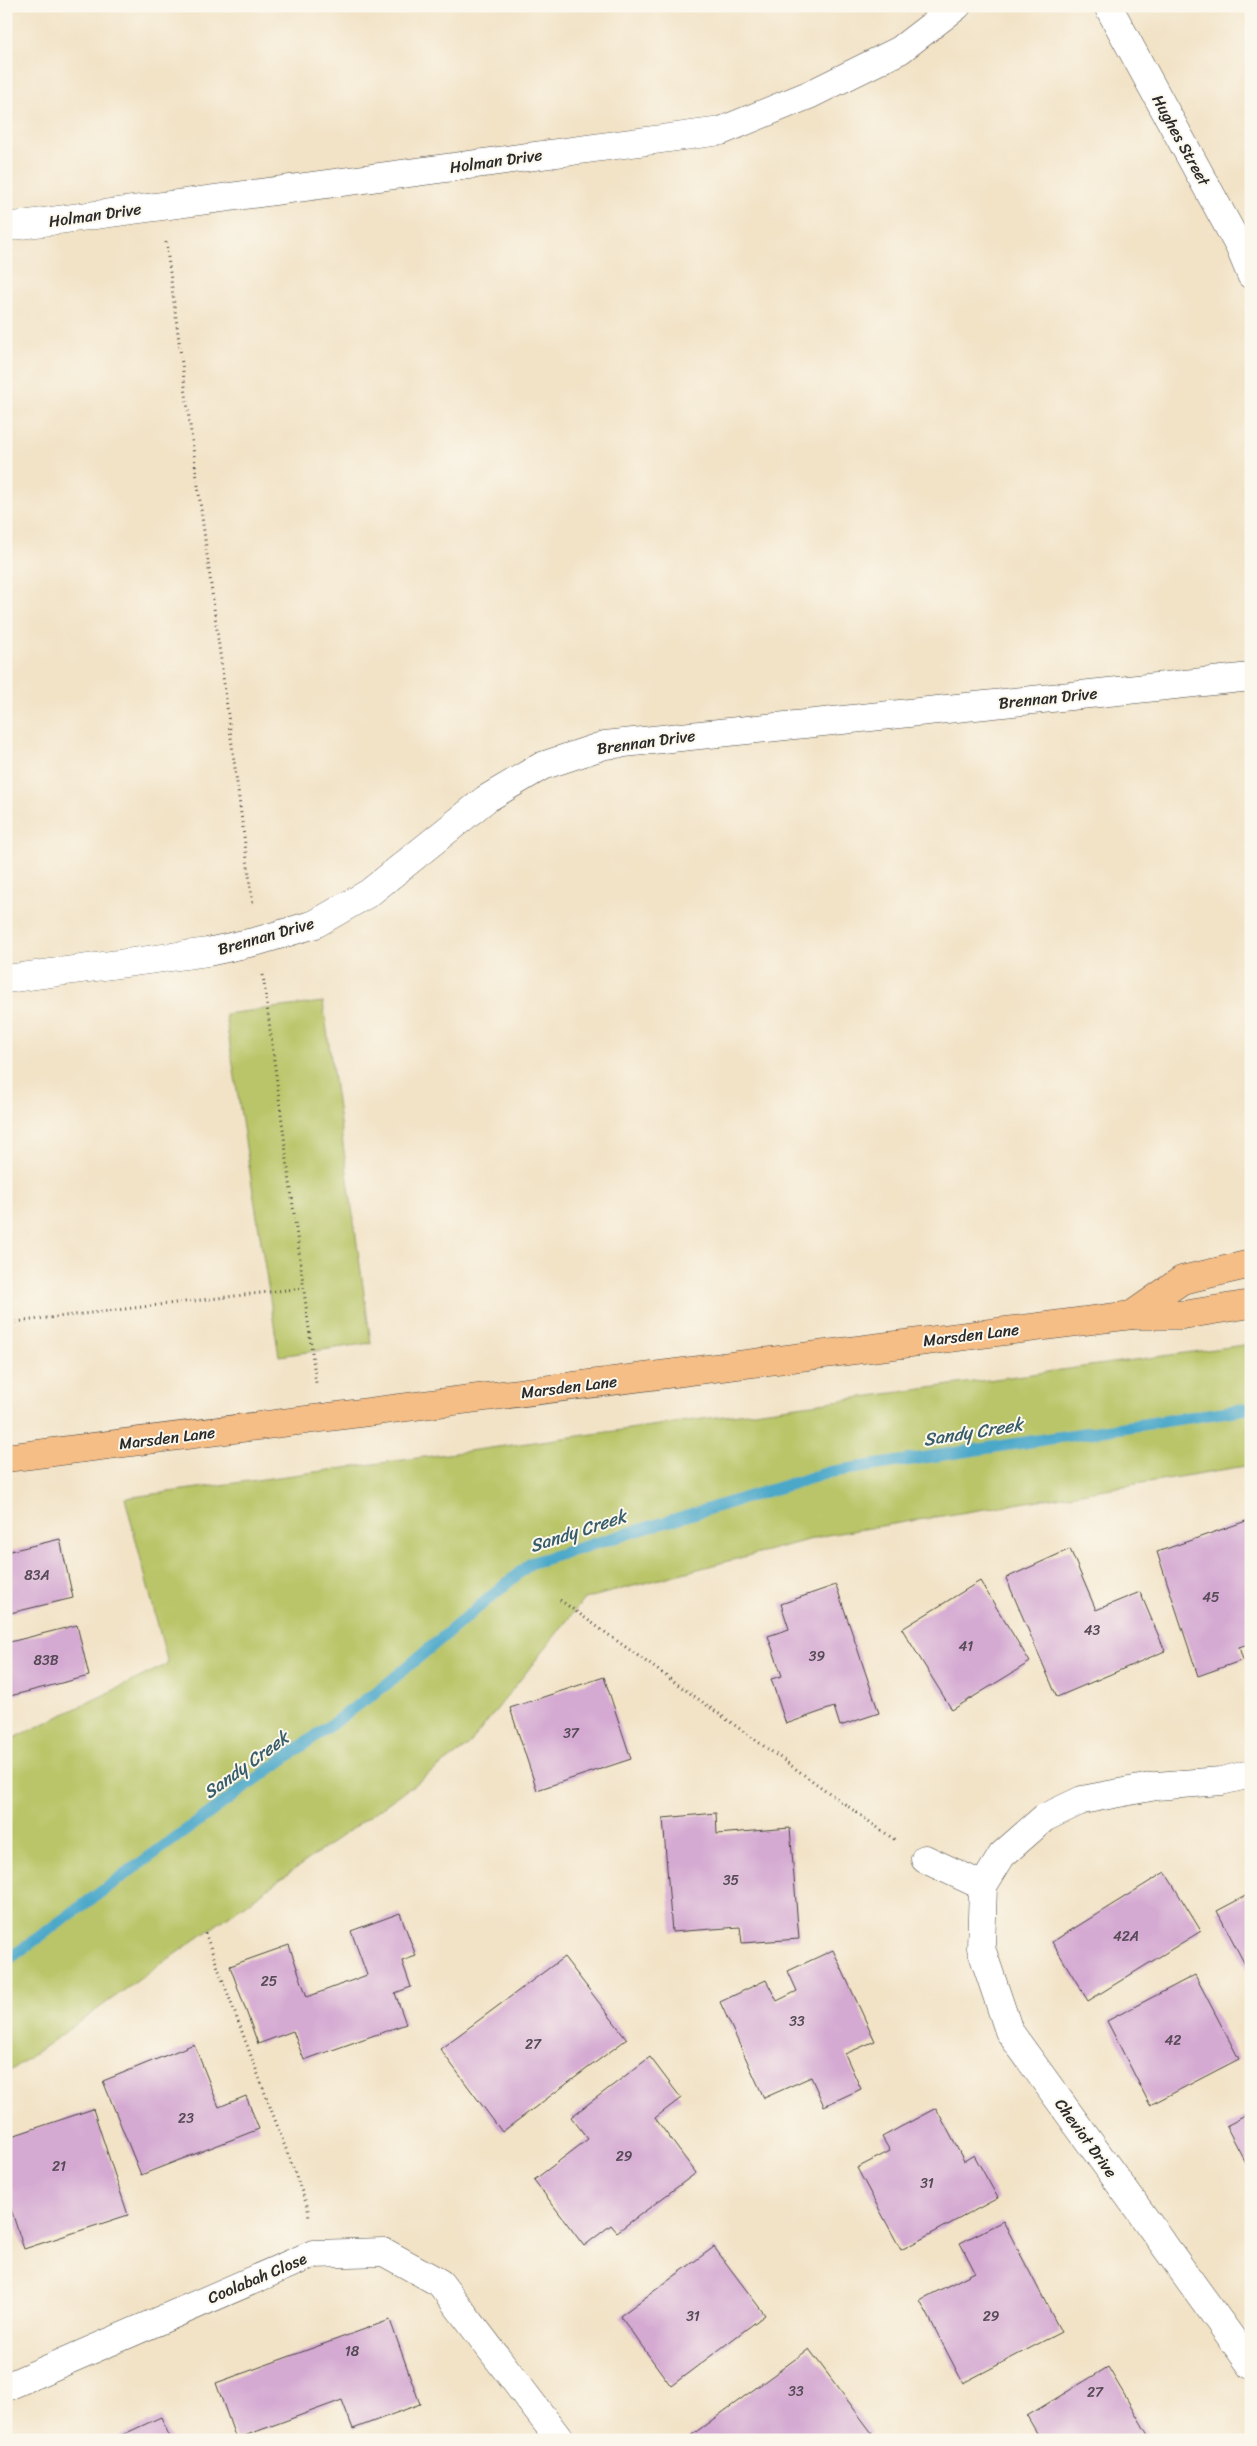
<svg xmlns="http://www.w3.org/2000/svg" width="1257" height="2446" font-family="Sriracha,sans-serif">
	<style>
		.green { fill: #b9c567; stroke: #727849 }
		.lines { fill: none; stroke-linecap: round; stroke-linejoin: round }
		.stream { stroke: #4ba8c9; stroke-width: 12 }
		.building { fill: #d4a9d2 }
		.minor-casing { stroke: #494742; stroke-width: 29 }
		.major-casing { stroke: #494742; stroke-width: 29 }
		.path { stroke: #494742; stroke-width: 3; stroke-dasharray: 1 4; stroke-linecap: butt }
		.minor { stroke: #fff; stroke-width: 28 }
		.major { stroke: #f6be87; stroke-width: 28 }
		.labels { text-anchor: middle; dominant-baseline: central; stroke-width: 4; stroke-linejoin: round; paint-order: stroke }
		.number-label { font-size: 14px; fill: #554a55 }
		.street-label { font-size: 16px; fill: #2b2b2b; stroke: #fbf7ec }
		.water-label { font-size: 18px; font-style: italic; fill: #385d6a; stroke: #fbf7ec }
	</style>
	<rect width="100%" height="100%" fill="#fbf7ec"/>
	<filter id="ink" filterUnits="userSpaceOnUse"><feTurbulence type="fractalNoise" baseFrequency=".02" numOctaves="2"/><feDisplacementMap in="SourceGraphic" scale="10" xChannelSelector="R" yChannelSelector="G"/><feConvolveMatrix kernelMatrix="1 2 1 2 8 2 1 2 1" color-interpolation-filters="sRGB"/></filter>
	<filter id="wash" filterUnits="userSpaceOnUse"><feTurbulence type="fractalNoise" baseFrequency=".0096" numOctaves="4" result="noise"/><feDisplacementMap in="SourceGraphic" scale="20" xChannelSelector="R" yChannelSelector="G"/><feGaussianBlur stdDeviation="1.12" result="paint"/><feColorMatrix in="noise" values="0 0 0 0 0 0 0 0 0 0 0 0 0 0 0 0 0 1.4 0 .05"/><feComposite in="paint" operator="in"/></filter>
	<g filter="url(#wash)">
		<rect width="100%" height="100%" fill="#f2e3c7"/>
		<g class="green">
			<path d="M 323,1002 L 371,1343 L 279,1356 L 225,1014 Z"/>
			<path d="M 1251,1344 L 1251,1465 L 827,1535 L 584,1599 L 467,1747 L 6,2074 L 6,1742 L 168,1664 L 125,1498 Z"/>
		</g>
		<g class="lines">
			<path class="stream" d="M 6,1961 L 387,1684 L 531,1563 L 830,1472 L 1251,1408"/>
		</g>
		<g id="blocks">
			<g class="building">
				<path d="M 1249,1520 L 1251,1643 L 1239,1647 L 1243,1660 L 1198,1676 L 1157,1552 Z"/>
				<path d="M 60,1539 L 73,1598 L 6,1614 L 6,1552 Z"/>
				<path d="M 1070,1549 L 1096,1610 L 1140,1592 L 1165,1651 L 1057,1697 L 1006,1578 Z"/>
				<path d="M 980,1581 L 1030,1662 L 952,1710 L 902,1629 Z"/>
				<path d="M 836,1585 L 879,1713 L 840,1726 L 834,1707 L 786,1724 L 771,1679 L 782,1676 L 768,1636 L 789,1629 L 781,1604 Z"/>
				<path d="M 77,1625 L 89,1676 L 6,1697 L 6,1643 Z"/>
				<path d="M 604,1677 L 631,1759 L 537,1790 L 510,1708 Z"/>
				<path d="M 716,1813 L 717,1834 L 790,1828 L 799,1939 L 742,1943 L 740,1927 L 672,1932 L 663,1818 Z"/>
				<path d="M 1165,1872 L 1201,1931 L 1088,2001 L 1052,1942 Z"/>
				<path d="M 1251,1893 L 1251,1976 L 1217,1911 Z"/>
				<path d="M 400,1913 L 416,1956 L 402,1961 L 411,1987 L 395,1993 L 406,2024 L 304,2060 L 293,2031 L 258,2044 L 230,1966 L 289,1945 L 307,1997 L 367,1975 L 351,1931 Z"/>
				<path d="M 833,1950 L 875,2041 L 845,2054 L 861,2089 L 824,2106 L 811,2077 L 764,2098 L 720,2002 L 766,1980 L 777,2001 L 797,1991 L 788,1971 Z"/>
				<path d="M 564,1957 L 627,2039 L 502,2132 L 440,2049 Z"/>
				<path d="M 1195,1975 L 1239,2059 L 1150,2105 L 1107,2021 Z"/>
				<path d="M 194,2044 L 219,2107 L 246,2096 L 259,2129 L 141,2175 L 103,2081 Z"/>
				<path d="M 650,2057 L 681,2098 L 655,2118 L 696,2173 L 617,2232 L 611,2225 L 584,2246 L 534,2180 L 588,2139 L 571,2117 Z"/>
				<path d="M 936,2108 L 964,2161 L 974,2155 L 998,2198 L 901,2250 L 857,2168 L 890,2151 L 882,2137 Z"/>
				<path d="M 93,2109 L 128,2215 L 24,2249 L 6,2194 L 6,2138 Z"/>
				<path d="M 1251,2113 L 1251,2173 L 1226,2126 Z"/>
				<path d="M 1003,2221 L 1061,2332 L 963,2383 L 920,2300 L 975,2272 L 960,2243 Z"/>
				<path d="M 714,2247 L 765,2315 L 671,2386 L 620,2316 Z"/>
				<path d="M 390,2320 L 420,2404 L 353,2429 L 342,2400 L 236,2439 L 216,2383 Z"/>
				<path d="M 809,2349 L 872,2433 L 863,2440 L 691,2440 L 689,2437 Z"/>
				<path d="M 1108,2367 L 1151,2440 L 1041,2440 L 1027,2416 Z"/>
				<path d="M 161,2417 L 171,2440 L 111,2440 Z"/>
			</g>
		</g>
	</g>
	<g filter="url(#ink)">
		<use href="#blocks" fill-opacity="0" stroke="#494742" stroke-width="1"/>
		<g class="lines">
			<defs>
				<g id="minor">
					<path d="M 1108,6 L 1239,246 L 1251,275"/>
					<path d="M 6,227 L 721,131 L 811,94 L 900,50 L 957,6"/>
					<path d="M 6,979 L 208,952 L 258,941 L 315,924 L 369,893 L 486,799 L 542,766 L 605,745 L 1251,677"/>
					<path d="M 1251,1774 L 1221,1781 L 1156,1786 L 1082,1800 L 1044,1818 L 1002,1855 L 983,1886 L 981,1948 L 1009,2031 L 1251,2365"/>
					<path d="M 925,1859 L 983,1886"/>
					<path d="M 6,2387 L 313,2254 L 384,2252 L 440,2283 L 560,2440"/>
				</g>
				<g id="major">
					<path d="M 1132,1315 L 1182,1280 L 1251,1264"/>
					<path d="M 6,1458 L 1132,1315 L 1183,1315 L 1251,1304"/>
				</g>
			</defs>
			<use href="#minor" class="minor-casing"/>
			<use href="#major" class="major-casing"/>
			<g class="path">
				<path d="M 166,242 L 253,905"/>
				<path d="M 263,975 L 316,1383"/>
				<path d="M 6,1323 L 303,1288"/>
				<path d="M 560,1600 L 895,1840"/>
				<path d="M 205,1933 L 308,2208 L 309,2218"/>
			</g>
			<use href="#minor" class="minor"/>
			<use href="#major" class="major"/>
		</g>
	</g>
	<g class="labels">
		<g class="number-label">
			<text x="37" y="1575">83A</text>
			<text x="1211" y="1597">45</text>
			<text x="1092" y="1630">43</text>
			<text x="966" y="1646">41</text>
			<text x="817" y="1656">39</text>
			<text x="46" y="1660">83B</text>
			<text x="571" y="1733">37</text>
			<text x="731" y="1880">35</text>
			<text x="1126" y="1936">42A</text>
			<text x="269" y="1981">25</text>
			<text x="797" y="2021">33</text>
			<text x="1173" y="2040">42</text>
			<text x="533" y="2044">27</text>
			<text x="186" y="2118">23</text>
			<text x="624" y="2156">29</text>
			<text x="59" y="2166">21</text>
			<text x="927" y="2183">31</text>
			<text x="693" y="2316">31</text>
			<text x="991" y="2316">29</text>
			<text x="352" y="2351">18</text>
			<text x="796" y="2391">33</text>
			<text x="1095" y="2392">27</text>
		</g>
		<g class="street-label">
			<text transform="translate(1181 140) rotate(61)">Hughes Street</text>
			<text transform="translate(496 161) rotate(-8)">Holman Drive</text>
			<text transform="translate(95 215) rotate(-8)">Holman Drive</text>
			<text transform="translate(1048 698) rotate(-6)">Brennan Drive</text>
			<text transform="translate(646 742) rotate(-8)">Brennan Drive</text>
			<text transform="translate(266 936) rotate(-16)">Brennan Drive</text>
			<text transform="translate(971 1335) rotate(-7)">Marsden Lane</text>
			<text transform="translate(569 1387) rotate(-7)">Marsden Lane</text>
			<text transform="translate(167 1438) rotate(-7)">Marsden Lane</text>
			<text transform="translate(1086 2138) rotate(54)">Cheviot Drive</text>
			<text transform="translate(257 2278) rotate(-23)">Coolabah Close</text>
		</g>
		<g class="water-label">
			<text transform="translate(973 1432) rotate(-9)">Sandy Creek</text>
			<text transform="translate(578 1531) rotate(-18)">Sandy Creek</text>
			<text transform="translate(246 1765) rotate(-36)">Sandy Creek</text>
		</g>
	</g>
	<rect width="1257" height="2446" fill="none" stroke="#fbf7ec" stroke-width="25"/>
</svg>
